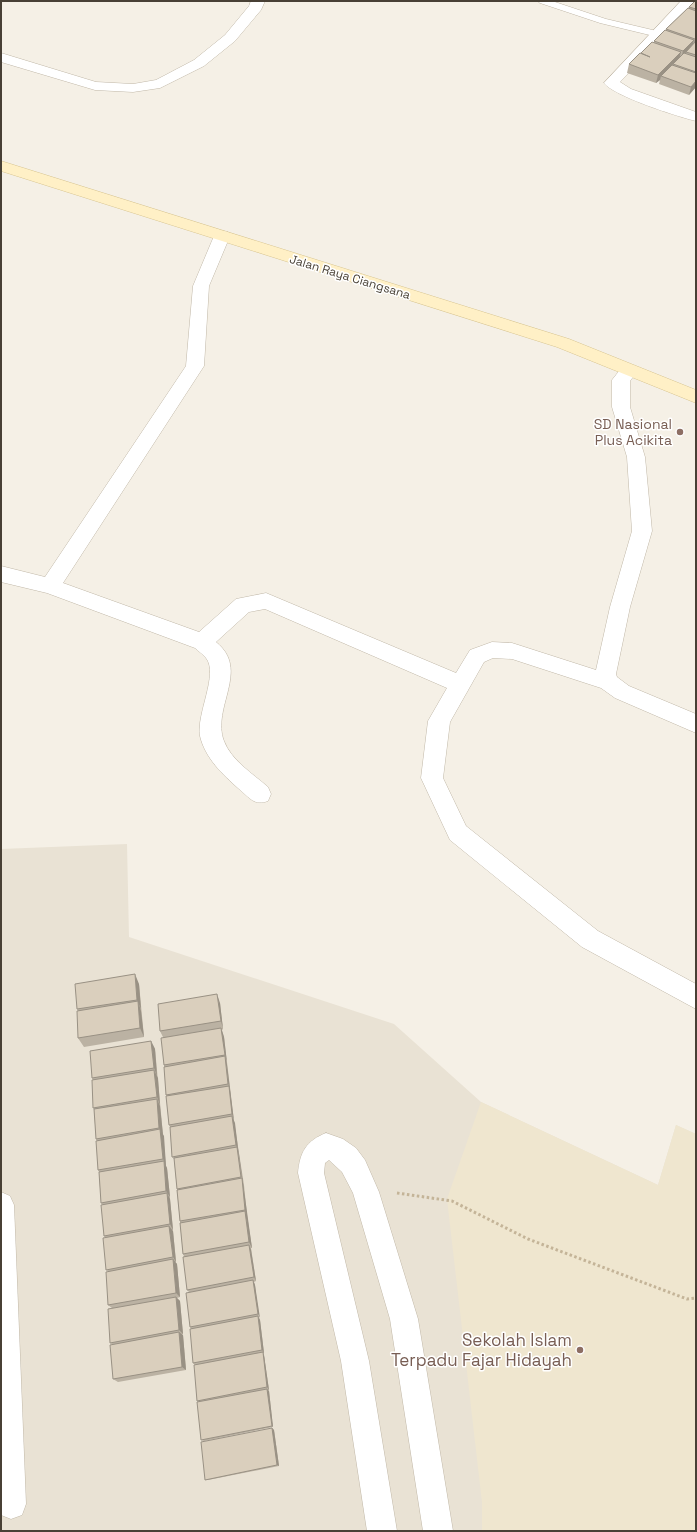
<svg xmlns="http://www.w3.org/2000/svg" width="697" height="1532" font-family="'Space Grotesk',sans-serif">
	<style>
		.residential { fill: #e9e2d4 }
		.education { fill: #efe6cf }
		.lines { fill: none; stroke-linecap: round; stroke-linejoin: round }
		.service-casing { stroke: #c1b8a8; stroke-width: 1 }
		.minor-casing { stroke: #c1b8a8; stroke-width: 1 }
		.secondary-casing { stroke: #d8c591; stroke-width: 1 }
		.path { stroke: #c4b498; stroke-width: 3; stroke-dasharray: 2.5 2.5; stroke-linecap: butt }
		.service { fill: #fff; fill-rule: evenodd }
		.minor { fill: #fff; fill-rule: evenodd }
		.secondary { fill: #fff0c6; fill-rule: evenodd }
		.wall { fill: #bbb2a3 }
		.shaded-wall { fill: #999184 }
		.building { fill: #dacfbd; stroke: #999184 }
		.education-dot { fill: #8d6e63; stroke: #fff; stroke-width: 1.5 }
		.labels { text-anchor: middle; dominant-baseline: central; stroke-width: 3; stroke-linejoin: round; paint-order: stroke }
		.far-street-label { font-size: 12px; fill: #484035; stroke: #fff }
		.education-label { font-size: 14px; fill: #785e54; stroke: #fff; text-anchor: end }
		.near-education-label { font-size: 17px; fill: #785e54; stroke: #fff; text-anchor: end }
	</style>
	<rect width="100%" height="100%" fill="#f5f0e6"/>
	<path class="residential" d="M 127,844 L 129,937 L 394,1024 L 481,1102 L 658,1185 L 676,1125 L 696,1134 L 696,1531 L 1,1531 L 1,849 Z"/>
	<path class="education" d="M 481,1102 L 658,1185 L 676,1125 L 696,1134 L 696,1531 L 482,1531 L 482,1502 L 447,1199 Z"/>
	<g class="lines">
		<defs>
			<path id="service" d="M 538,1 L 552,1 L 606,19 L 661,32 L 663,34 L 658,37 L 600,23 L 540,3 Z"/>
			<g id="minor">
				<path d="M 251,1 L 265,1 L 261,10 L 235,41 L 204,66 L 160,88 L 133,92 L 95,90 L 1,62 L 1,53 L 96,82 L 133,84 L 156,80 L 194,60 L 225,35 L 249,6 Z"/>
				<path d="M 681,1 L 696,1 L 620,82 L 631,89 L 696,112 L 696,121 C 679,117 613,96 604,83 Z"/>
				<path d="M 222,231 L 228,232 L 230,236 L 209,286 L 204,366 L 63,583 L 199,632 L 236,599 L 266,593 L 456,673 L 470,650 L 492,642 L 512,643 L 596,670 L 610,607 L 632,531 L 627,457 L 612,407 L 612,380 L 623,366 L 629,364 L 635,366 L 638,370 L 630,381 L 630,407 L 645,457 L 652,531 L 630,607 L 616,674 L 617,677 L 629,686 L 696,714 L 696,733 L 615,698 L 601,688 L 512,659 L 493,658 L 484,662 L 450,722 L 443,778 L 466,826 L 598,931 L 696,984 L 696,1009 L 582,947 L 450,840 L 421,778 L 428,721 L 447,688 L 265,609 L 249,612 L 216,642 C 251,670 211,708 224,741 C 231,760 253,774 268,787 L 271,794 L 268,801 C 254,806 250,798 239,789 C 223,775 205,758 200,736 C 196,714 219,674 206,658 C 203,654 198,651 195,648 L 47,593 L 1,582 L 1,566 L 45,577 L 186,366 L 193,286 L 214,236 L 216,232 Z"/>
				<path d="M 326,1133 L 343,1139 L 356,1148 L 365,1160 L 379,1192 L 418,1319 L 453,1531 L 423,1531 L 390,1319 L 353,1193 L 342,1172 L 329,1160 L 325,1163 L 324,1173 L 369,1361 L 397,1531 L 367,1531 L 341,1361 L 298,1173 C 300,1152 306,1141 326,1133 Z"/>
				<path d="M 1,1192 L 10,1196 L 14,1205 L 26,1504 L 22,1515 L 11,1519 L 1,1515 Z"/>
			</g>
			<path id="secondary" d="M 1,161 L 569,339 L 696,390 L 696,403 L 557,347 L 1,171 Z"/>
		</defs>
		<use href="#service" class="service-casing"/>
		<use href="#minor" class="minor-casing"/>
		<use href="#secondary" class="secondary-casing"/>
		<path class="path" d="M 397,1193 L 452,1201 L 528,1239 L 687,1299 L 696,1298"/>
		<use href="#service" class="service"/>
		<use href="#minor" class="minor"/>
		<use href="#secondary" class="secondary"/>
	</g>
	<g class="wall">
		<path d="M 696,1 L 696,87 L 689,95 L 659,84 L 660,80 L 656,83 L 627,73 L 629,64 L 641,53 L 654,42 L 654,41 L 666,30 L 666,29 L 688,8 L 689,7 Z"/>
		<path d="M 139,984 L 144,1037 L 84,1047 L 78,1038 L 78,1011 L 77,1009 Z"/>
		<path d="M 220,1003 L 223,1029 L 222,1030 L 224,1037 L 234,1121 L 244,1185 L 247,1215 L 252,1248 L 251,1248 L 256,1281 L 254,1282 L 255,1285 L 259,1318 L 260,1320 L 264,1353 L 263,1353 L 264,1355 L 269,1390 L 268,1390 L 269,1391 L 273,1427 L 204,1441 L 201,1440 L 199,1402 L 197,1401 L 195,1365 L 193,1363 L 191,1328 L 190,1327 L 189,1292 L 187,1290 L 184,1256 L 183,1254 L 177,1190 L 177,1189 L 174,1159 L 172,1157 L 170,1127 L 169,1125 L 164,1065 L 163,1037 L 160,1031 Z"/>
		<path d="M 151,1041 L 155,1049 L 163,1135 L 166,1166 L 167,1168 L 170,1197 L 170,1199 L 173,1230 L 172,1230 L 173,1231 L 176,1262 L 175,1262 L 177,1264 L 180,1297 L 177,1298 L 180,1301 L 183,1334 L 181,1334 L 183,1335 L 186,1370 L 118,1382 L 113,1379 L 112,1344 L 110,1343 L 112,1308 L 108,1305 L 108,1271 L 106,1270 L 105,1237 L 104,1236 L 103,1205 L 101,1203 L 99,1172 L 98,1170 L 97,1141 L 96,1139 L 94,1109 L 93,1108 L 93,1080 L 92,1078 Z"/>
		<path d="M 272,1428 L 274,1430 L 279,1466 L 208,1480 L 205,1480 Z"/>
	</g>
	<g class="shaded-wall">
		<path d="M 696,38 L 696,44 L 693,47 L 695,39 Z"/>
		<path d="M 694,40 L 692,48 L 686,52 L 685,55 L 681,59 L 683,51 Z"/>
		<path d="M 681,52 L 679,60 L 673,64 L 672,67 L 661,76 L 660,80 L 656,83 L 658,75 Z"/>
		<path d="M 696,81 L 696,87 L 689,95 L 691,87 Z"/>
		<path d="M 135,974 L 139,984 L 141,1009 L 137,1000 Z"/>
		<path d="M 217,994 L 220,1003 L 223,1029 L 221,1021 Z"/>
		<path d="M 138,1001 L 141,1011 L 144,1037 L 140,1028 Z"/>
		<path d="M 221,1028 L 224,1037 L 227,1063 L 225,1055 Z"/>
		<path d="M 151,1041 L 155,1049 L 157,1076 L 154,1068 Z"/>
		<path d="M 225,1056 L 227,1065 L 234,1121 L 232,1114 Z"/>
		<path d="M 154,1070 L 158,1078 L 160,1105 L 157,1097 Z"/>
		<path d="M 157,1099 L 160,1106 L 163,1135 L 159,1128 Z"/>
		<path d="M 232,1116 L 235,1123 L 238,1148 L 239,1154 L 252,1248 L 249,1242 L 245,1210 L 242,1179 L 238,1151 L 236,1145 Z"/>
		<path d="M 160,1129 L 164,1136 L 166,1166 L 167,1168 L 170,1197 L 166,1191 L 164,1161 L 163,1159 Z"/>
		<path d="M 167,1193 L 170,1199 L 173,1230 L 170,1224 Z"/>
		<path d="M 169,1226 L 173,1231 L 176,1262 L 173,1257 Z"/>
		<path d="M 249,1245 L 251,1250 L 256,1281 L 254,1277 Z"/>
		<path d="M 173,1259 L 177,1264 L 180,1297 L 176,1293 Z"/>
		<path d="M 253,1280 L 255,1285 L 260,1318 L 258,1314 Z"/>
		<path d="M 176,1297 L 180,1301 L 183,1334 L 179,1330 Z"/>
		<path d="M 258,1316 L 260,1320 L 264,1353 L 262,1350 Z"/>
		<path d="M 179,1332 L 183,1335 L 186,1370 L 182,1367 Z"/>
		<path d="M 263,1352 L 264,1355 L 269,1390 L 267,1387 Z"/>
		<path d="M 267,1389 L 269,1391 L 273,1427 L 272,1426 Z"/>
		<path d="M 272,1428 L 274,1430 L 279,1466 L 277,1465 Z"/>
	</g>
	<g class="building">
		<path d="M 695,1 L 696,1 L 696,9 L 689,7 Z"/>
		<path d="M 688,8 L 696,11 L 696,38 L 695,39 L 666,29 Z"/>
		<path d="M 665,30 L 694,40 L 683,51 L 654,41 Z"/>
		<path d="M 696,41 L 696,55 L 686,52 Z"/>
		<path d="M 652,42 L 681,52 L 658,75 L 629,64 L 640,53 L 650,57 L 641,53 Z"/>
		<path d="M 684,53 L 696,57 L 696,72 L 673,64 Z"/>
		<path d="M 672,65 L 696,73 L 696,81 L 691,87 L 661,76 Z"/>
		<path d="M 135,974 L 137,1000 L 77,1009 L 75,984 Z"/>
		<path d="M 217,994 L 221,1021 L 160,1031 L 158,1004 Z"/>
		<path d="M 138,1001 L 140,1028 L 78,1038 L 77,1011 Z"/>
		<path d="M 221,1028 L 225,1055 L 164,1065 L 161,1038 Z"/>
		<path d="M 151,1041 L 154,1068 L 92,1078 L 90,1051 Z"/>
		<path d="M 225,1056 L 228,1084 L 166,1095 L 164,1067 Z"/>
		<path d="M 154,1070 L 157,1097 L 93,1108 L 92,1080 Z"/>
		<path d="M 229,1086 L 232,1114 L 169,1125 L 166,1096 Z"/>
		<path d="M 157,1099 L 159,1128 L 96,1139 L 94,1109 Z"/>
		<path d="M 232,1116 L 236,1145 L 172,1157 L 170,1127 Z"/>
		<path d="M 160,1129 L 163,1159 L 98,1170 L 96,1141 Z"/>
		<path d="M 237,1147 L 241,1177 L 177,1189 L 174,1158 Z"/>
		<path d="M 164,1161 L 166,1191 L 101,1203 L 99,1172 Z"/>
		<path d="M 242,1178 L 245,1210 L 180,1221 L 177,1190 Z"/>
		<path d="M 167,1193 L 170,1224 L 104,1236 L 101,1205 Z"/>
		<path d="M 245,1211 L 249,1242 L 183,1254 L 180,1223 Z"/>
		<path d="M 169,1226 L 173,1257 L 106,1270 L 103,1238 Z"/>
		<path d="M 249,1245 L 254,1277 L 187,1290 L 183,1257 Z"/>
		<path d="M 173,1259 L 176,1293 L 108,1305 L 106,1272 Z"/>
		<path d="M 253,1280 L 258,1314 L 190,1327 L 186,1293 Z"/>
		<path d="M 176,1297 L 179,1330 L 110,1343 L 108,1309 Z"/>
		<path d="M 258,1316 L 262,1350 L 193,1363 L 190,1329 Z"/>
		<path d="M 179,1332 L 182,1367 L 113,1379 L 110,1345 Z"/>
		<path d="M 263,1352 L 267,1387 L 197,1401 L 194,1365 Z"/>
		<path d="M 267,1389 L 272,1426 L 201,1440 L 197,1402 Z"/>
		<path d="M 272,1428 L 277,1465 L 205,1480 L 201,1442 Z"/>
	</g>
	<g class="education-dot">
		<circle cx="680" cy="432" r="4"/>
		<circle cx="580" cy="1350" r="4"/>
	</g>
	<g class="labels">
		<g class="far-street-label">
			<text transform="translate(350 277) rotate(17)">Jalan Raya Ciangsana</text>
		</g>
		<g class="education-label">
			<text x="672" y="424">SD Nasional<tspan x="672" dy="16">Plus Acikita</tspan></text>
		</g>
		<g class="near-education-label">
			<text x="572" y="1340">Sekolah Islam<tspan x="572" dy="20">Terpadu Fajar Hidayah</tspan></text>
		</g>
	</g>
	<rect width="697" height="1532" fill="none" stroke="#484035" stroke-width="4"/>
</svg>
